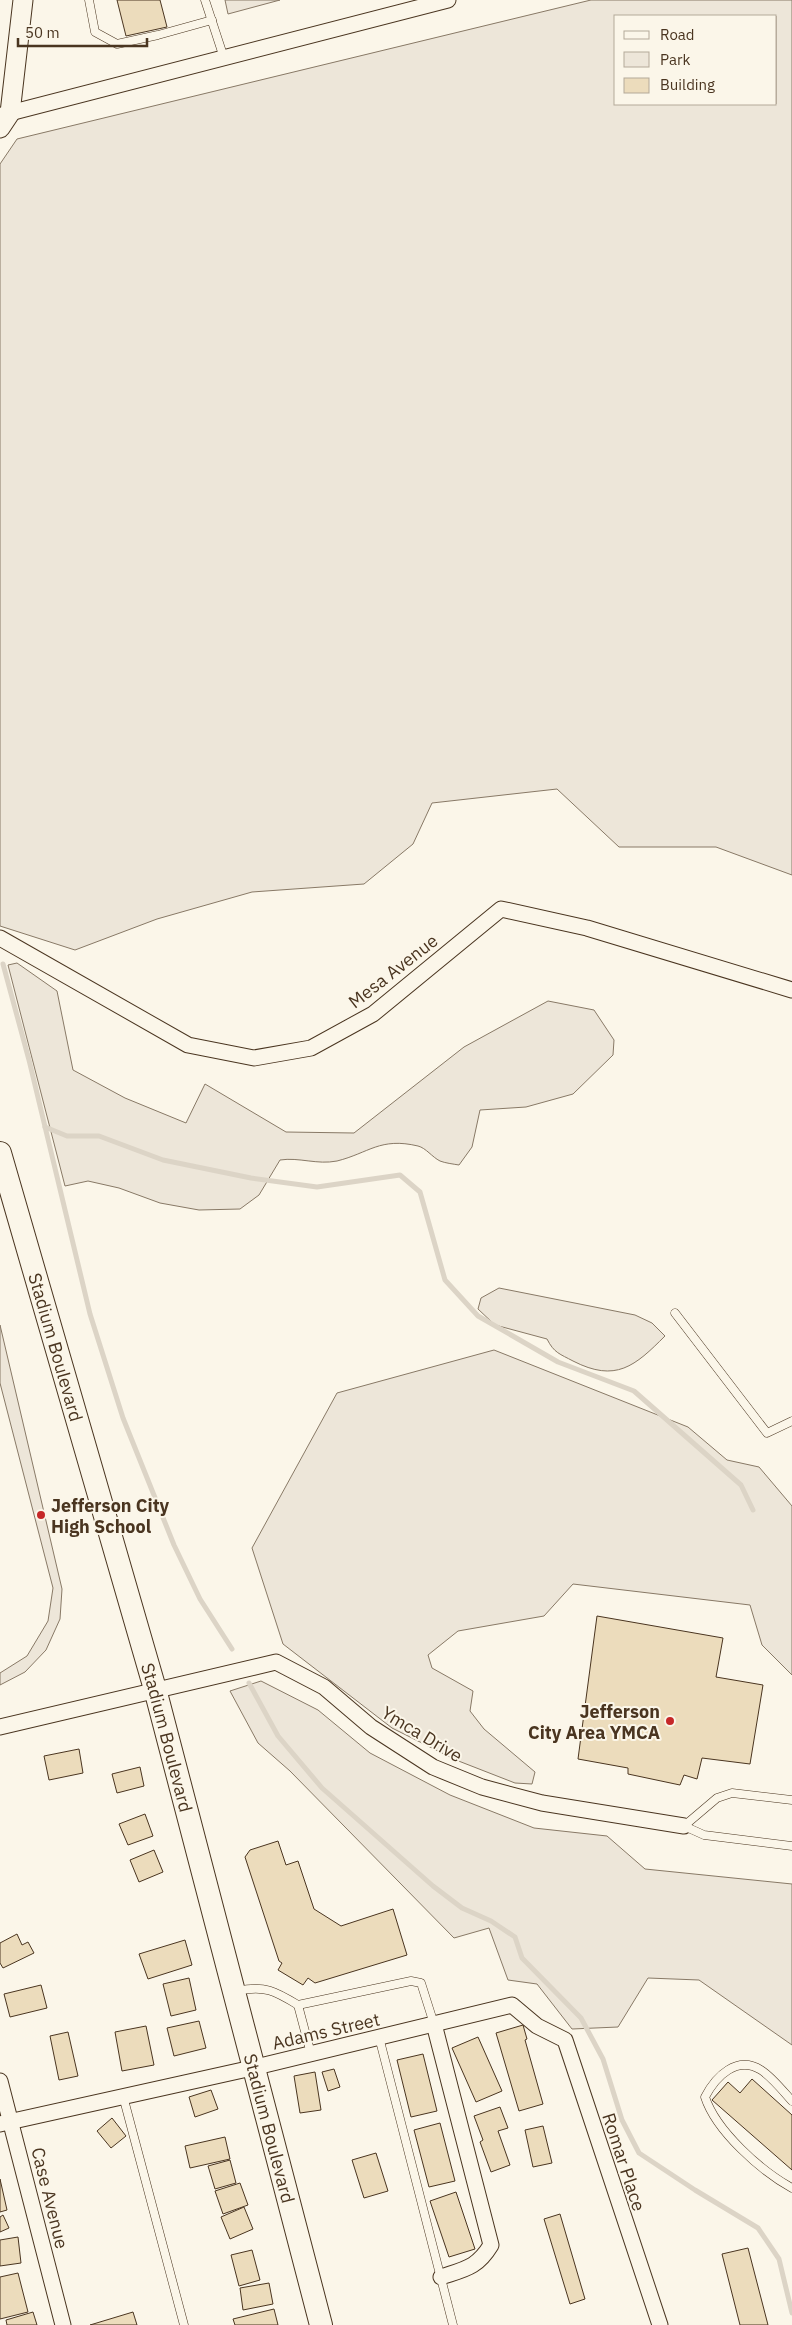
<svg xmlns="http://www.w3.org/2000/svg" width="792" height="2325" font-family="'IBM Plex Sans',sans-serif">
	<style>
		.green { fill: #ede6d9; stroke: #887966; fill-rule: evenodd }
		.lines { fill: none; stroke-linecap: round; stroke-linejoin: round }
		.stream { stroke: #dcd4c6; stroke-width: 5 }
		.building { fill: #ecdcbc; stroke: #4a3520 }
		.service-casing { stroke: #4a3520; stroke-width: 9 }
		.minor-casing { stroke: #4a3520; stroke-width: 17 }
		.tertiary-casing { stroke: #4a3520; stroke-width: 21 }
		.secondary-casing { stroke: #4a3520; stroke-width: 24 }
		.service { stroke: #fbf6e9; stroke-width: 8 }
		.minor { stroke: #fbf6e9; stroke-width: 15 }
		.tertiary { stroke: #fbf6e9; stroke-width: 19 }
		.secondary { stroke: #fbf6e9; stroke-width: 22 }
		.poi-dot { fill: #c62828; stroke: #fbf6e9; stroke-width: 2 }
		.labels { text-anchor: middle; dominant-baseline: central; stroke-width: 4; stroke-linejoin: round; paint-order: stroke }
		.street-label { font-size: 18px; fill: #4a3520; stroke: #fbf6e9 }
		.poi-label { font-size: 18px; font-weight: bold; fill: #4a3520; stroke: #fbf6e9; text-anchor: start }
	</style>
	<rect width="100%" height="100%" fill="#fbf6e9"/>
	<g class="green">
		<path d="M 225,0 L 280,0 L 228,14 Z"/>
		<path d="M 591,0 L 792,0 L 792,875 L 716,847 L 619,847 L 557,789 L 432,803 L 413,844 L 364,884 L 252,892 L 157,919 L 75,950 L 0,926 L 0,164 L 17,139 ZM 616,16 L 776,16 L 776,104 L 616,104 Z"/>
		<path d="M 17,963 L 57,991 L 73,1070 L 125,1098 L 186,1123 L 205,1084 L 286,1132 L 354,1133 L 464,1047 L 548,1001 L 594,1010 L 614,1040 L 613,1055 L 573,1094 L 526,1107 L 480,1110 L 472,1147 L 459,1165 C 453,1164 445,1163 440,1161 C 432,1157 426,1148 418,1146 C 380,1137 369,1153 337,1161 C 317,1165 299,1157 280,1160 L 259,1195 L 240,1209 L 199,1210 L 160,1203 L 119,1188 L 88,1181 L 65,1186 L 8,965 Z"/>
		<path d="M 499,1288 L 635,1315 L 652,1323 L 665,1336 C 635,1366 616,1383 573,1361 C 560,1354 554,1353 547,1339 L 495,1325 L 478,1309 L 481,1298 Z"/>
		<path d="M 0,1325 L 62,1589 L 60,1619 L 46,1650 L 25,1672 L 0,1685 L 0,1673 L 27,1656 L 48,1621 L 53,1588 L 0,1383 Z"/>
		<path d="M 494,1350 L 688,1427 L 727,1460 L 759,1467 L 792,1506 L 792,1675 L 762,1645 L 750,1605 L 573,1584 L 544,1616 L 458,1631 L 428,1655 L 432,1668 L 473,1691 L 470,1711 L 484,1729 L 535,1772 L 532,1784 L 515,1783 L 456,1760 L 392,1728 L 283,1644 L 252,1548 L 337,1393 Z"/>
		<path d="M 261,1681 L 318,1710 L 370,1753 L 450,1795 L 534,1828 L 607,1836 L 645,1869 L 792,1884 L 792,2045 L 699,1980 L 648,1978 L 618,2027 L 572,2029 L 537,1984 L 508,1980 L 489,1928 L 454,1938 L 290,1771 L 258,1743 L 230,1691 Z"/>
	</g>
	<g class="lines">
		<g class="stream">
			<path d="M 3,964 L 29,1060 L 90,1314 L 123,1418 L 174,1545 L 200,1599 L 232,1649"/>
			<path d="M 45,1127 L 67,1136 L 99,1136 L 163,1160 L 251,1178 L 317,1187 L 400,1175 L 420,1192 L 445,1280 L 478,1316 L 558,1362 L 634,1391 L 741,1485 L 753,1510"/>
			<path d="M 249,1683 L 278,1736 L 322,1788 L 433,1886 L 462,1908 L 491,1921 L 515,1937 L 522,1958 L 581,2018 L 603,2059 L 622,2120 L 639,2153 L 695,2190 L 758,2228 L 779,2259 L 792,2313"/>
		</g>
	</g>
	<g class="building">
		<path d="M 117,0 L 160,0 L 167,27 L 126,36 Z"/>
		<path d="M 597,1616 L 723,1638 L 716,1677 L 763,1685 L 750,1764 L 702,1758 L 697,1779 L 684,1775 L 680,1785 L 628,1774 L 628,1768 L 578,1759 Z"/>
		<path d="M 79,1749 L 83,1773 L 49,1780 L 44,1756 Z"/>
		<path d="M 140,1767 L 144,1786 L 117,1793 L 112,1774 Z"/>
		<path d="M 145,1814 L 153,1836 L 128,1845 L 119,1824 Z"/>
		<path d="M 278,1841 L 286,1865 L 298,1861 L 314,1909 L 341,1926 L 393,1909 L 407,1955 L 315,1983 L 308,1978 L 303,1985 L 278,1970 L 282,1963 L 279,1961 L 245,1857 L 250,1850 Z"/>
		<path d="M 154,1850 L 163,1872 L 139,1882 L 130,1860 Z"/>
		<path d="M 17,1934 L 22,1945 L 28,1942 L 34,1953 L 3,1968 L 0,1963 L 0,1943 Z"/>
		<path d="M 185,1940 L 192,1965 L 148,1979 L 139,1954 Z"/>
		<path d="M 189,1978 L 196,2010 L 171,2016 L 163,1984 Z"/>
		<path d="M 41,1985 L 47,2008 L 10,2017 L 4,1994 Z"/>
		<path d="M 199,2021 L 206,2048 L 174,2056 L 167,2028 Z"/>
		<path d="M 523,2025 L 527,2039 L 525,2040 L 543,2104 L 519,2111 L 496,2033 Z"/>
		<path d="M 146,2026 L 154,2065 L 122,2071 L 115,2032 Z"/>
		<path d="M 68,2032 L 78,2076 L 59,2080 L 50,2036 Z"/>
		<path d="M 478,2037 L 502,2091 L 476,2102 L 452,2048 Z"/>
		<path d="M 423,2054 L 437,2111 L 411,2117 L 397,2060 Z"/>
		<path d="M 334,2069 L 340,2087 L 328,2091 L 322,2072 Z"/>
		<path d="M 315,2072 L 321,2110 L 300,2113 L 294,2076 Z"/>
		<path d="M 752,2079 L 792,2115 L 792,2170 L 712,2100 L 728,2082 L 740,2093 Z"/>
		<path d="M 211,2090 L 218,2109 L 195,2117 L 189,2097 Z"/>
		<path d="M 500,2107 L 508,2128 L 498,2131 L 510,2165 L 491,2172 L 480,2142 L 483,2140 L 474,2116 Z"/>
		<path d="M 112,2118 L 126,2136 L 111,2148 L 97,2131 Z"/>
		<path d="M 440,2123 L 455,2181 L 429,2187 L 414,2130 Z"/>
		<path d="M 543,2126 L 552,2163 L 533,2167 L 525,2130 Z"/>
		<path d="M 225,2137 L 230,2159 L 190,2168 L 185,2146 Z"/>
		<path d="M 376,2153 L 388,2191 L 364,2198 L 352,2160 Z"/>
		<path d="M 230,2160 L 236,2183 L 215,2189 L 208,2166 Z"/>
		<path d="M 0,2179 L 7,2210 L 0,2212 Z"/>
		<path d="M 240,2183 L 248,2205 L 223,2214 L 215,2191 Z"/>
		<path d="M 456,2192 L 475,2249 L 449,2257 L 430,2201 Z"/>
		<path d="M 244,2207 L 253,2229 L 230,2239 L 221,2217 Z"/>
		<path d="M 560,2214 L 585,2299 L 570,2304 L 544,2219 Z"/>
		<path d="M 3,2215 L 9,2228 L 0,2232 L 0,2217 Z"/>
		<path d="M 18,2237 L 21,2263 L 0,2266 L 0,2240 Z"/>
		<path d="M 748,2248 L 768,2325 L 740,2325 L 722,2254 Z"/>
		<path d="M 252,2250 L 260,2280 L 239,2286 L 231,2255 Z"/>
		<path d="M 18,2273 L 28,2312 L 0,2319 L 0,2277 Z"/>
		<path d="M 269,2283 L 273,2304 L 243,2310 L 240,2288 Z"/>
		<path d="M 274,2309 L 278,2325 L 235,2325 L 233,2319 Z"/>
		<path d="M 33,2312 L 37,2325 L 7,2325 L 6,2320 Z"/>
		<path d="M 133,2312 L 137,2325 L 90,2325 Z"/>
	</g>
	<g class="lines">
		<defs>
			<g id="service">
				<path d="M 89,0 L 95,32 L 117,44 L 158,35 L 212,20"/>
				<path d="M 205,0 L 224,58"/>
				<path d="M 675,1313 L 767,1433 L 792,1421"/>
				<path d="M 792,1800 L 732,1793 L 717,1798 L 684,1826 L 704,1835 L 792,1846"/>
				<path d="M 237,1991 C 265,1985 275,1991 298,2005 L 411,1981 L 421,1983 L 434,2024"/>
				<path d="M 298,2005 L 311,2054"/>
				<path d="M 379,2037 L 453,2325"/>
				<path d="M 123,2096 L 184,2325"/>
				<path d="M 792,2101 C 783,2091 772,2077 761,2070 C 737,2055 716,2076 705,2097 C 716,2131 761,2171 792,2188"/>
			</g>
			<g id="minor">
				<path d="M 2,115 L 448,0"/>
				<path d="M 0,938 L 188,1045 L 254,1058 L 311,1048 L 373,1014 L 501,909 L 587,928 L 792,990"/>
				<path d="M 0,1727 L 276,1662 L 324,1687 L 371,1727 L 433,1767 L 482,1787 L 542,1803 L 684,1826"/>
				<path d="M 434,2024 L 491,2245 C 477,2268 465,2269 441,2277"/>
				<path d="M 0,2081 L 63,2325"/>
				<path d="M 0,2124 L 252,2068 L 512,2005 L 537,2026 L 565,2040 L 660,2325"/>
			</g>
			<path id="tertiary" d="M 0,128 L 10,113 L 23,0"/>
			<g id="secondary">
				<path id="s1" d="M 0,1153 L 155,1689 L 321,2325"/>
			</g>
		</defs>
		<use href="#service" class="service-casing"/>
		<use href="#minor" class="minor-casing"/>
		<use href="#tertiary" class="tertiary-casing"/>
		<use href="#secondary" class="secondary-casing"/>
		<use href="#service" class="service"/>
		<use href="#minor" class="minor"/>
		<use href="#tertiary" class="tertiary"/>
		<use href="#secondary" class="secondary"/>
	</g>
	<g class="poi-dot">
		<circle cx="41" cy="1515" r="5"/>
		<circle cx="670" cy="1721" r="5"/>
	</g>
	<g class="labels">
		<g class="street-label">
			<text transform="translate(393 971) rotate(-38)">Mesa Avenue</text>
			<text stroke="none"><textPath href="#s1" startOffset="202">Stadium Boulevard</textPath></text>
			<text transform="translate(422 1734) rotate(31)">Ymca Drive</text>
			<text stroke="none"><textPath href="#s1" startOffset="608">Stadium Boulevard</textPath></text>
			<text transform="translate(326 2031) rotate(-13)">Adams Street</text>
			<text stroke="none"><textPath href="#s1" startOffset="1012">Stadium Boulevard</textPath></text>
			<text transform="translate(624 2162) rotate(72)">Romar Place</text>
			<text transform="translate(50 2198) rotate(76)">Case Avenue</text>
		</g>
		<g class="poi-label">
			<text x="51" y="1505">Jefferson City<tspan x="51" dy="21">High School</tspan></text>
			<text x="660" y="1711" text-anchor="end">Jefferson<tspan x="660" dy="21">City Area YMCA</tspan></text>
		</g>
	</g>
	<rect x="614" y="15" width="162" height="90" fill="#fbf6e9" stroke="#b4a999"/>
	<rect x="624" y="31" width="25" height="8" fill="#fbf6e9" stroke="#b4a999"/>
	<text x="660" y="40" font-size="15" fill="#4a3520">Road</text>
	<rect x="624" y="52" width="25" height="15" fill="#ede6d9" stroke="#b4a999"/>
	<text x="660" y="65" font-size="15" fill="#4a3520">Park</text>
	<rect x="624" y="78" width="25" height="15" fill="#ecdcbc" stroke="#b4a999"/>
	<text x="660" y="90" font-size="15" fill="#4a3520">Building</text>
	<path d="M18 38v8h129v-8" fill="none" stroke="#4a3520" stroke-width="2.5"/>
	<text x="25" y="38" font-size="15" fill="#4a3520" stroke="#fbf6e9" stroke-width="4" paint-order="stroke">50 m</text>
</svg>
